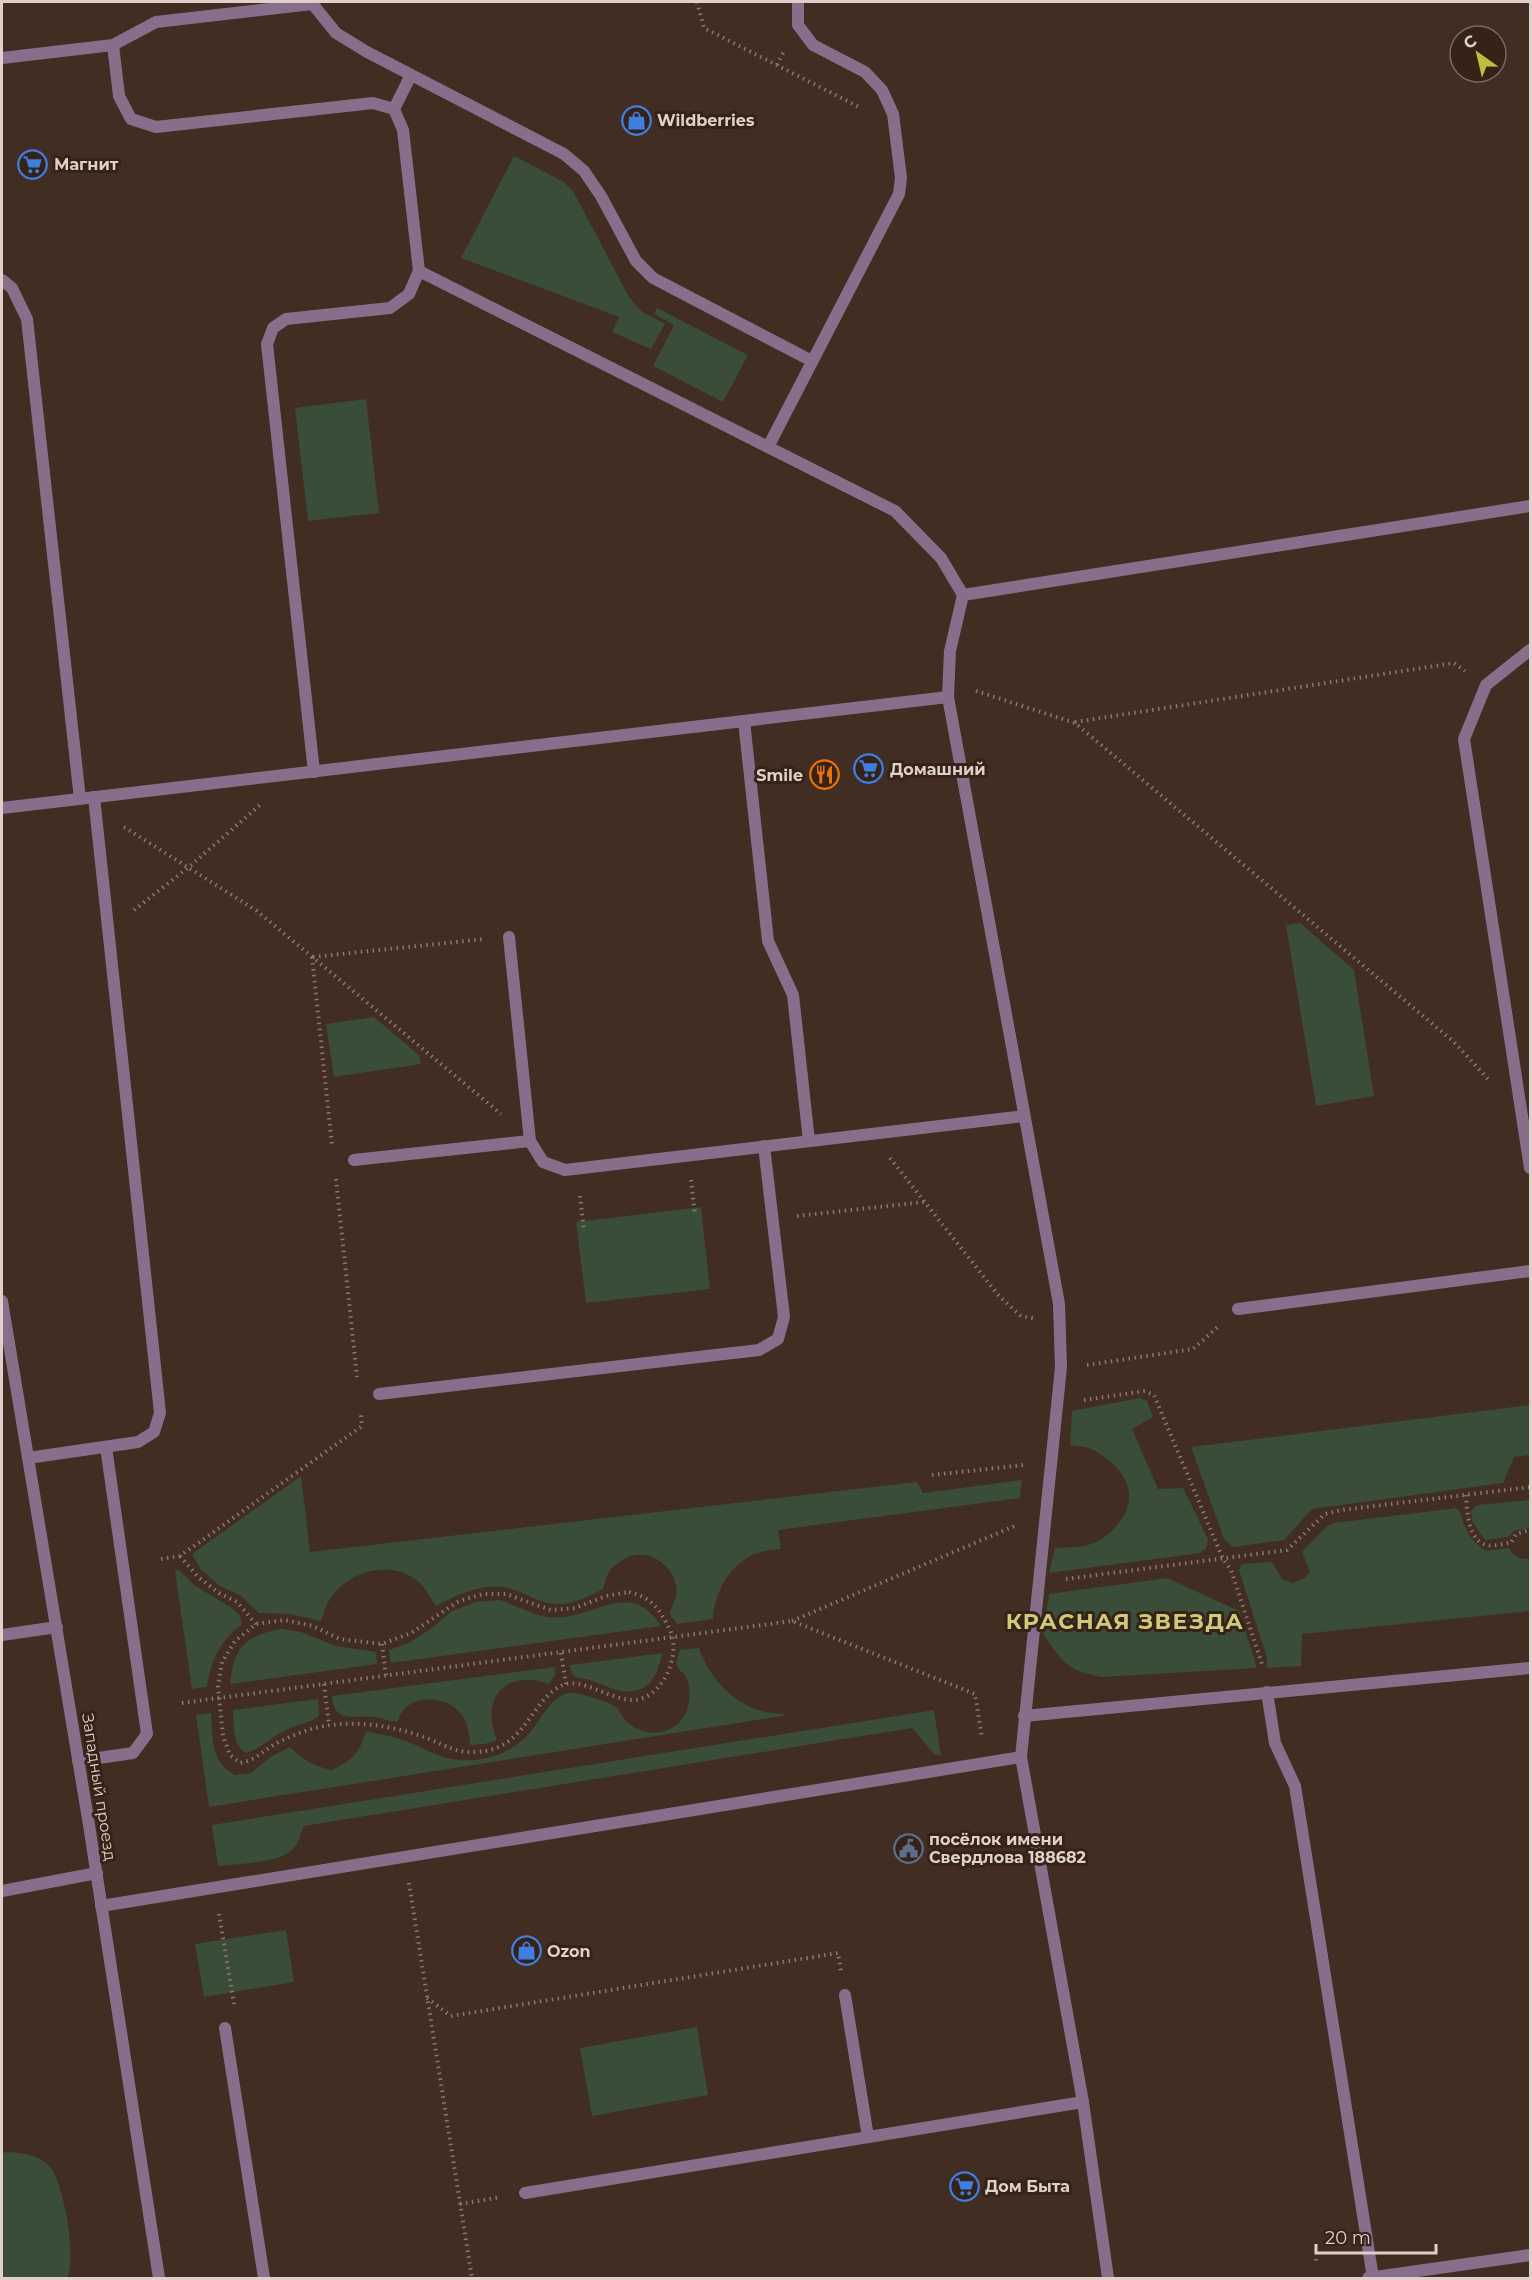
<svg xmlns="http://www.w3.org/2000/svg" width="1532" height="2280" font-family="Montserrat,sans-serif">
	<style>
		.green { fill: #394d38 }
		.lines { fill: none; stroke-linecap: round; stroke-linejoin: round }
		.path { stroke: #8a796f; stroke-width: 4; stroke-dasharray: 1.5 4.5; stroke-linecap: butt }
		.lane { stroke: #876f8c; stroke-width: 12 }
		.street { stroke: #876f8c; stroke-width: 12 }
		.labels { text-anchor: middle; dominant-baseline: central; stroke-width: 6; stroke-linejoin: round; paint-order: stroke }
		.poi-label { font-size: 16px; font-weight: bold; fill: #ded1ca; stroke: #362318; text-anchor: start }
		.street-label { font-size: 16px; fill: #ded1ca; stroke: #362318 }
		.district-label { font-size: 22px; font-weight: bold; letter-spacing: 1.5px; fill: #ceca7c; stroke: #362318 }
	</style>
	<rect width="100%" height="100%" fill="#412d21"/>
	<g class="green">
		<path d="M 514,156 L 564,182 L 573,191 L 629,297 L 641,311 L 665,324 L 651,349 L 612,332 L 619,317 L 461,258 Z"/>
		<path d="M 657,308 L 748,355 L 723,402 L 653,366 L 674,325 L 654,314 Z"/>
		<path d="M 366,399 L 379,513 L 308,521 L 295,408 Z"/>
		<path d="M 1300,923 L 1354,970 L 1374,1096 L 1316,1106 L 1286,925 Z"/>
		<path d="M 374,1017 L 419,1055 L 421,1064 L 334,1077 L 326,1024 Z"/>
		<path d="M 701,1207 L 710,1289 L 586,1303 L 576,1222 Z"/>
		<path d="M 1140,1398 L 1147,1401 L 1153,1417 L 1132,1429 L 1158,1489 L 1183,1488 L 1208,1539 L 1207,1547 L 1200,1553 L 1049,1573 L 1055,1548 C 1065,1547 1078,1548 1088,1545 C 1099,1542 1111,1533 1118,1524 C 1143,1494 1122,1465 1093,1450 C 1086,1446 1077,1446 1070,1445 L 1072,1411 Z"/>
		<path d="M 1530,1405 L 1530,1455 L 1514,1457 L 1503,1483 L 1312,1509 L 1284,1540 L 1233,1547 L 1224,1539 L 1191,1447 Z"/>
		<path d="M 301,1476 L 310,1552 L 917,1482 L 923,1493 L 1022,1480 L 1020,1498 L 778,1530 L 781,1549 C 774,1550 767,1550 761,1552 C 733,1559 714,1591 713,1619 L 677,1624 L 669,1613 C 673,1605 678,1596 676,1586 C 671,1560 641,1545 620,1562 C 616,1565 611,1568 609,1572 C 606,1577 605,1584 603,1589 C 588,1597 573,1605 555,1604 C 540,1604 526,1593 511,1589 C 485,1581 459,1594 436,1606 C 431,1599 426,1589 420,1583 C 393,1558 349,1570 330,1599 C 326,1605 324,1614 321,1621 L 290,1614 L 259,1613 L 241,1596 L 220,1586 L 201,1570 L 192,1554 Z"/>
		<path d="M 1530,1500 L 1530,1528 L 1514,1531 L 1508,1537 L 1485,1540 L 1472,1521 L 1471,1511 L 1477,1505 Z"/>
		<path d="M 1457,1508 C 1463,1515 1462,1520 1465,1527 C 1469,1537 1477,1545 1486,1551 L 1509,1548 C 1514,1557 1520,1561 1530,1558 L 1530,1611 L 1302,1634 L 1301,1666 L 1267,1668 L 1267,1658 L 1239,1570 L 1242,1564 L 1272,1562 L 1282,1579 L 1293,1583 L 1305,1578 L 1310,1571 L 1302,1552 L 1326,1527 L 1334,1523 Z"/>
		<path d="M 178,1569 L 194,1585 L 232,1608 L 240,1616 L 242,1624 C 220,1641 211,1660 207,1687 L 192,1689 L 175,1571 Z"/>
		<path d="M 1167,1578 L 1239,1611 L 1257,1668 L 1102,1677 C 1065,1670 1064,1663 1043,1634 L 1049,1594 Z"/>
		<path d="M 500,1600 C 515,1605 533,1615 548,1617 C 593,1623 628,1575 661,1626 L 391,1663 L 389,1650 L 409,1643 L 432,1628 L 452,1611 L 476,1602 Z"/>
		<path d="M 281,1629 L 301,1632 L 336,1646 L 376,1652 L 377,1664 L 230,1684 C 234,1647 244,1636 281,1629 Z"/>
		<path d="M 699,1648 C 709,1675 727,1698 755,1709 C 765,1713 778,1713 788,1715 L 209,1807 L 196,1715 L 211,1713 C 213,1739 210,1761 235,1775 L 251,1773 L 272,1756 L 290,1747 C 303,1760 313,1766 332,1770 C 352,1760 359,1754 366,1731 C 376,1734 387,1735 397,1738 C 416,1743 433,1756 452,1759 C 479,1764 509,1755 528,1735 C 539,1723 550,1697 568,1693 C 575,1691 610,1702 616,1707 C 620,1710 622,1717 626,1721 C 642,1737 669,1737 683,1718 C 691,1707 692,1686 684,1674 C 683,1672 679,1671 678,1668 C 675,1662 678,1656 680,1650 Z"/>
		<path d="M 663,1653 C 659,1665 656,1681 643,1688 C 622,1697 608,1686 590,1680 C 585,1678 580,1679 576,1677 C 571,1675 571,1669 570,1665 Z"/>
		<path d="M 555,1667 L 555,1675 L 549,1684 C 507,1668 479,1698 497,1740 L 485,1744 L 470,1745 C 470,1736 468,1725 463,1717 C 452,1698 420,1693 404,1709 C 401,1712 399,1719 397,1722 C 389,1721 381,1718 373,1717 C 352,1714 335,1725 332,1696 Z"/>
		<path d="M 318,1699 L 319,1716 C 310,1723 303,1723 293,1727 C 275,1733 263,1748 246,1753 C 232,1744 234,1726 233,1710 Z"/>
		<path d="M 934,1710 L 941,1756 L 934,1754 L 912,1728 L 304,1826 C 300,1835 298,1845 291,1851 C 277,1863 237,1864 218,1866 L 212,1825 Z"/>
		<path d="M 286,1930 L 294,1982 L 204,1997 L 195,1944 Z"/>
		<path d="M 697,2027 L 708,2095 L 592,2116 L 580,2048 Z"/>
		<path d="M 8,2152 C 23,2153 41,2155 51,2168 C 64,2186 77,2259 67,2278 L 2,2278 L 2,2153 Z"/>
	</g>
	<g class="lines">
		<g class="path">
			<path d="M 697,2 L 704,28 L 861,108"/>
			<path d="M 777,65 L 785,49"/>
			<path d="M 976,691 L 1075,723 L 1454,1042 L 1488,1079"/>
			<path d="M 1075,722 L 1454,663 L 1465,671"/>
			<path d="M 124,827 L 257,911 L 501,1114"/>
			<path d="M 134,910 L 189,867 L 260,805"/>
			<path d="M 312,957 L 332,1145"/>
			<path d="M 313,957 L 484,939"/>
			<path d="M 890,1158 L 999,1296 L 1021,1316 L 1033,1318"/>
			<path d="M 336,1179 L 357,1377"/>
			<path d="M 691,1180 L 695,1215"/>
			<path d="M 580,1196 L 584,1231"/>
			<path d="M 797,1216 L 924,1202"/>
			<path d="M 1087,1365 L 1193,1349 L 1220,1325"/>
			<path d="M 1084,1400 L 1145,1391 L 1154,1395 L 1223,1559 L 1231,1570 L 1263,1667"/>
			<path d="M 932,1475 L 1024,1465"/>
			<path d="M 1466,1495 C 1467,1510 1468,1542 1487,1545 C 1494,1547 1504,1543 1511,1543 L 1516,1534 L 1530,1530"/>
			<path d="M 180,1556 L 198,1577 L 219,1593 L 237,1602 L 256,1624"/>
			<path d="M 161,1559 L 180,1556 L 362,1426 L 361,1415"/>
			<path d="M 1066,1579 L 1287,1550 L 1325,1514 L 1342,1510 L 1530,1487"/>
			<path d="M 629,1592 C 653,1598 659,1609 670,1630 C 682,1654 662,1700 633,1700 C 610,1700 582,1677 563,1685 C 530,1699 527,1750 476,1752 C 456,1753 447,1746 429,1739 C 398,1727 364,1721 331,1725 C 313,1727 295,1734 279,1742 C 263,1750 259,1759 240,1763 L 230,1755 L 223,1736 L 218,1686 L 222,1662 L 235,1641 L 256,1624 L 285,1620 L 313,1626 L 340,1639 L 382,1644 L 411,1633 L 459,1601 L 483,1594 L 506,1594 L 551,1610 L 575,1608 L 606,1596 Z"/>
			<path d="M 792,1621 L 1017,1525"/>
			<path d="M 382,1644 L 386,1676"/>
			<path d="M 561,1653 L 566,1684"/>
			<path d="M 324,1684 L 329,1725"/>
			<path d="M 182,1703 L 792,1621 L 975,1694 L 982,1738"/>
			<path d="M 409,1883 L 472,2278"/>
			<path d="M 219,1914 L 234,2004"/>
			<path d="M 427,1998 L 451,2016 L 838,1953 L 841,1971"/>
			<path d="M 460,2204 L 501,2197"/>
			<path d="M 1316,2259 L 1317,2265"/>
		</g>
		<g class="lane">
			<path d="M 311,2 L 336,33 L 367,52 L 564,154 L 584,171 L 601,196 L 636,261 L 653,278 L 812,361"/>
			<path d="M 113,45 L 156,22 L 312,4"/>
			<path d="M 2,58 L 113,45 L 119,96 L 131,119 L 156,127 L 373,103 L 394,109 L 403,130 L 419,271 L 409,294 L 390,308 L 286,319 L 273,328 L 267,344 L 314,772"/>
			<path d="M 394,109 L 411,75"/>
			<path d="M 419,271 L 895,511 L 941,558 L 963,595 L 950,651 L 948,697 L 1059,1304 L 1061,1367 L 1021,1757 L 1083,2102 L 1108,2278"/>
			<path d="M 2,280 L 12,288 L 27,319 L 80,799"/>
			<path d="M 768,447 L 899,194 L 901,178 L 893,114 L 882,90 L 865,72 L 813,45 L 798,25 L 798,2"/>
			<path d="M 963,595 L 1530,506"/>
			<path d="M 1530,650 L 1486,685 L 1464,739 L 1530,1168"/>
			<path d="M 744,721 L 768,941 L 793,995 L 809,1141"/>
			<path d="M 2,808 L 948,697"/>
			<path d="M 509,937 L 530,1141 L 543,1162 L 565,1170 L 1024,1116"/>
			<path d="M 354,1160 L 530,1141"/>
			<path d="M 1238,1309 L 1530,1271"/>
			<path d="M 379,1394 L 759,1350 L 778,1339 L 784,1317 L 764,1146"/>
			<path d="M 28,1458 L 138,1442 L 154,1432 L 160,1413 L 94,797"/>
			<path d="M 2,1635 L 57,1627"/>
			<path d="M 1267,1692 L 1275,1743 L 1295,1786 L 1373,2278"/>
			<path d="M 1024,1716 L 1530,1668"/>
			<path d="M 78,1761 L 133,1753 L 147,1734 L 106,1447"/>
			<path d="M 2,1891 L 97,1873"/>
			<path d="M 101,1906 L 1021,1757"/>
			<path d="M 845,1995 L 868,2137"/>
			<path d="M 225,2028 L 264,2278"/>
			<path d="M 525,2193 L 1083,2102"/>
			<path d="M 1368,2278 L 1530,2255"/>
		</g>
		<path class="street" d="M 2,1301 L 89,1825 L 159,2278"/>
	</g>
	<defs>
		<symbol id="shop-ring" viewBox="-11 -11 22 22"><circle r="9.5" fill="#362318" stroke="#3f7fe0" stroke-width="1.5"/><path d="M-5-2.5h2.3a2.7 3.5 0 0 1 5.4 0H5L5.5 6h-11ZM-1.5-2.5h3a1.5 2.3 0 0 0-3 0Z" fill="#3f7fe0"/></symbol>
		<symbol id="supermarket-ring" viewBox="-11 -11 22 22"><circle r="9.5" fill="#362318" stroke="#3f7fe0" stroke-width="1.5"/><path d="M-6-5.5h2.5l.6 2H6L4.5 2H-2.5L-4.4-4H-6ZM-1.5 3.2a1.3 1.3 0 1 0 .1 0ZM3 3.2a1.3 1.3 0 1 0 .1 0Z" fill="#3f7fe0"/></symbol>
		<symbol id="restaurant-ring" viewBox="-11 -11 22 22"><circle r="9.5" fill="#362318" stroke="#e8710a" stroke-width="1.5"/><path d="M-5-6h1v4h1v-4h1v4h1v-4h1v5L-1.5 .5V6h-2V.5L-5-1ZM5-6V6H3V1.5H1.5Q1.5-4 5-6Z" fill="#e8710a"/></symbol>
		<symbol id="civic-ring" viewBox="-11 -11 22 22"><circle r="9.5" fill="#362318" stroke="#5c6f8a" stroke-width="1.5"/><path d="M-.6-6.5H3V-4.5H.6V-3L4-1V1h2V6H-6V1h2V-1L-.6-3ZM-1.2 2.5V6h2.4V2.5Z" fill="#5c6f8a"/></symbol>
	</defs>
	<g fill-rule="evenodd">
		<use href="#shop-ring" x="620" y="104" width="33" height="33"/>
		<use href="#supermarket-ring" x="16" y="148" width="33" height="33"/>
		<use href="#supermarket-ring" x="852" y="752" width="33" height="33"/>
		<use href="#restaurant-ring" x="808" y="758" width="33" height="33"/>
		<use href="#civic-ring" x="892" y="1832" width="33" height="33"/>
		<use href="#shop-ring" x="510" y="1934" width="33" height="33"/>
		<use href="#supermarket-ring" x="948" y="2170" width="33" height="33"/>
	</g>
	<g class="labels">
		<g class="poi-label">
			<text x="657" y="120">Wildberries</text>
			<text x="54" y="164">Магнит</text>
			<text x="890" y="769">Домашний</text>
			<text x="803" y="775" text-anchor="end">Smile</text>
			<text x="929" y="1839">посёлок имени<tspan x="929" dy="18">Свердлова 188682</tspan></text>
			<text x="547" y="1951">Ozon</text>
			<text x="985" y="2186">Дом Быта</text>
		</g>
		<g class="street-label">
			<text transform="translate(99 1787) rotate(81)">Западный проезд</text>
		</g>
		<g class="district-label">
			<text x="1125" y="1621">КРАСНАЯ ЗВЕЗДА</text>
		</g>
	</g>
	<rect width="1532" height="2280" fill="none" stroke="#ded1ca" stroke-width="6"/>
	<g transform="translate(1478 54) rotate(326)"><circle r="28" fill="#362318" stroke="#79695f" stroke-width="1.5"/>
	<path d="M0-4.5L10 22L0 15L-10 22Z" fill="#c4bc3e"/>
	<text y="-9" font-size="16" font-weight="bold" text-anchor="middle" fill="#ded1ca">С</text>
	</g>
	<path d="M1316 2244v9h120v-9" fill="none" stroke="#ded1ca" stroke-width="3"/>
	<text x="1325" y="2244" font-size="18" fill="#ded1ca" stroke="#362318" stroke-width="4.5" paint-order="stroke">20 m</text>
</svg>
